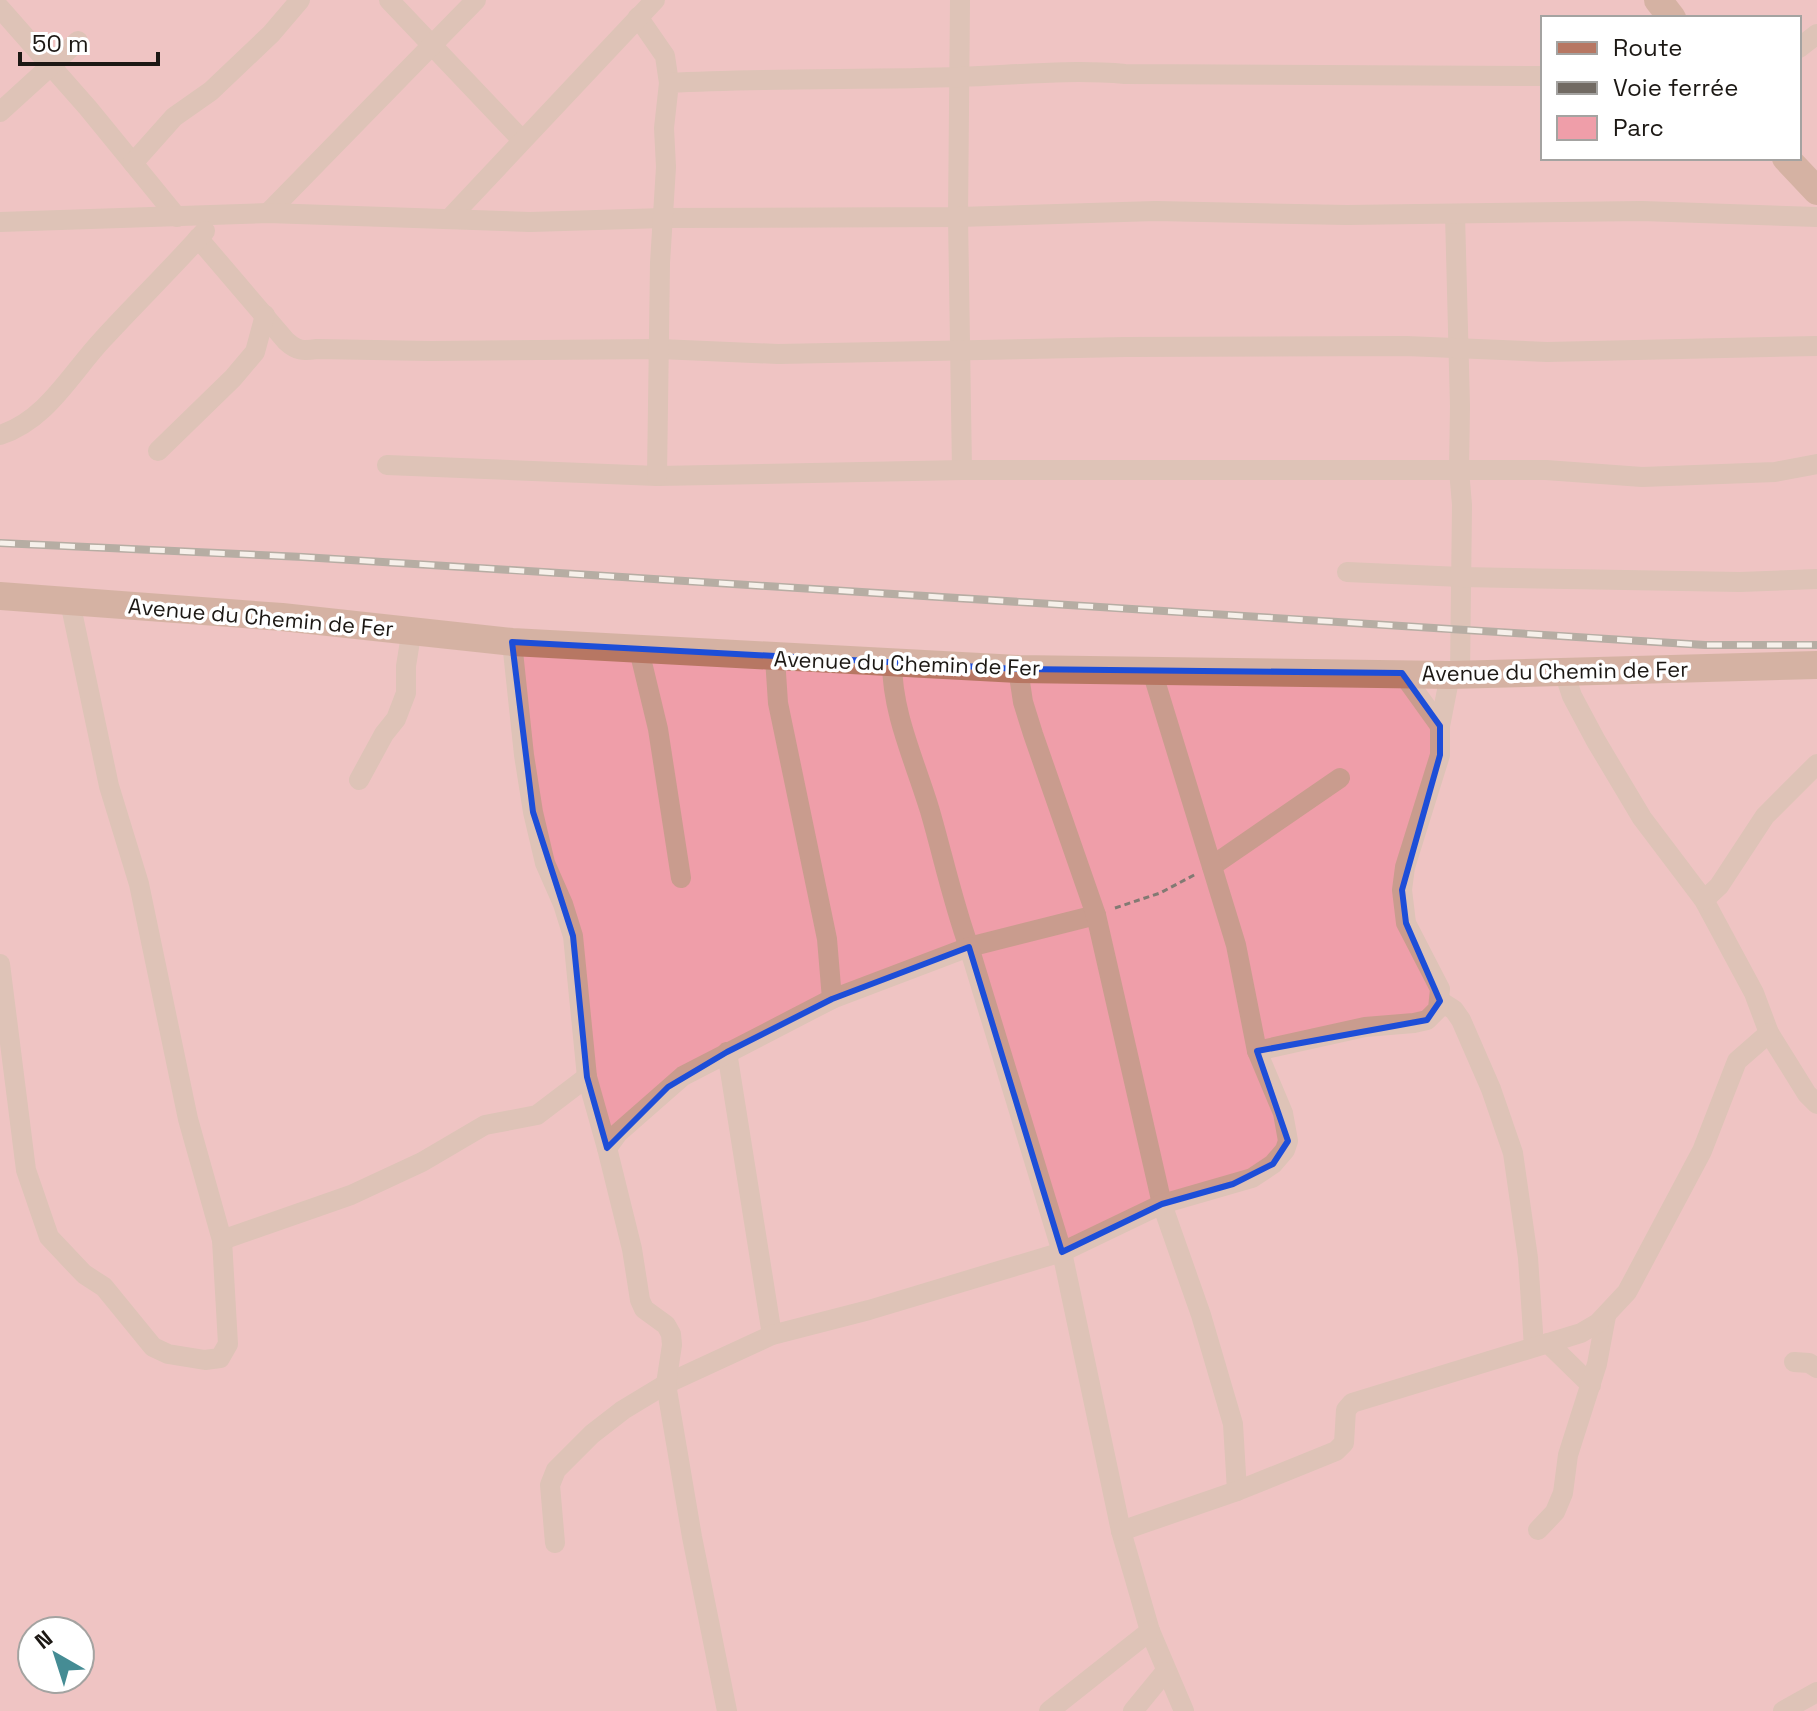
<svg xmlns="http://www.w3.org/2000/svg" width="1817" height="1711" font-family="'Space Grotesk',sans-serif">
	<style>
		.green { fill: #ef9ea9; fill-rule: evenodd }
		.lines { fill: none; stroke-linecap: round; stroke-linejoin: round }
		.path { stroke: #827a73; stroke-width: 3; stroke-dasharray: 6 4; stroke-linecap: butt }
		.street { stroke: #c99c8e; stroke-width: 20 }
		.secondary { stroke: #b77763; stroke-width: 28 }
		.rail-casing { stroke: #716a63; stroke-width: 8 }
		.rail { stroke: #fff; stroke-width: 5; stroke-dasharray: 15; stroke-linecap: butt }
		.marked { fill: none; stroke: #1d4ed8; stroke-width: 6; stroke-linejoin: round }
		.labels { text-anchor: middle; dominant-baseline: central; stroke-width: 7; stroke-linejoin: round; paint-order: stroke }
		.street-label { font-size: 22px; fill: #1c1814; stroke: #fff }
	</style>
	<rect width="100%" height="100%" fill="#efe4d9"/>
	<path class="green" d="M 0,0 L 1817,0 L 1817,1711 L 0,1711 ZM 1543,18 L 1799,18 L 1799,158 L 1543,158 ZM 32,1631 L 80,1631 L 80,1679 L 32,1679 Z"/>
	<g class="lines">
		<path class="path" d="M 1115,908 L 1160,893 L 1196,874"/>
		<g class="street">
			<path d="M 389,0 L 522,140"/>
			<path d="M 960,0 L 958,217 L 962,470"/>
			<path d="M 0,8 L 88,108 L 177,217"/>
			<path d="M 638,17 L 665,56 L 669,83"/>
			<path d="M 1799,48 L 1817,34"/>
			<path d="M 0,112 L 78,41"/>
			<path d="M 133,163 L 174,117 L 211,91 L 271,34 L 300,0"/>
			<path d="M 268,213 L 476,0"/>
			<path d="M 1455,214 L 1460,406 L 1459,470 L 1462,505 L 1460,675"/>
			<path d="M 449,219 L 655,0"/>
			<path d="M 0,222 L 268,213 L 530,222 L 664,218 L 958,217 L 1156,211 L 1347,215 L 1642,211 L 1817,217"/>
			<path d="M 198,238 L 286,341 C 297,351 303,351 317,349 L 431,351 L 660,349 L 778,354 L 1125,347 L 1406,346 L 1547,352 L 1817,346"/>
			<path d="M 0,435 C 47,420 71,373 103,339 C 136,303 172,268 205,231"/>
			<path d="M 158,451 L 233,378 L 255,352 L 265,315"/>
			<path d="M 387,465 L 657,476 L 962,470 L 1546,470 L 1642,477 L 1775,472 L 1817,464"/>
			<path d="M 657,476 L 660,263 L 666,167 L 664,128 L 669,83 C 766,78 864,80 961,77 C 1016,75 1070,69 1125,74 L 1543,76"/>
			<path d="M 1347,572 L 1461,577 L 1740,582 L 1817,579"/>
			<path d="M 512,642 L 524,755 L 533,812 L 545,863 L 563,904 L 573,936 L 587,1077 L 607,1148"/>
			<path d="M 639,650 L 658,729 L 681,878"/>
			<path d="M 892,662 C 892,714 915,761 930,811 C 943,856 953,903 969,947 L 1096,915"/>
			<path d="M 1018,669 L 1023,702 L 1033,734 L 1096,915 L 1162,1204 L 1201,1315 L 1233,1424 L 1237,1491"/>
			<path d="M 1564,672 L 1572,696 L 1596,741 L 1642,818 L 1704,900 L 1754,993 L 1769,1033 L 1807,1094 L 1817,1104"/>
			<path d="M 1402,673 L 1440,726"/>
			<path d="M 359,780 L 384,734 L 396,719 L 406,693 L 406,666 L 412,629"/>
			<path d="M 1212,866 L 1340,778"/>
			<path d="M 1704,900 L 1719,886 L 1765,816 L 1817,764"/>
			<path d="M 0,964 L 26,1170 L 49,1237 L 84,1274 L 104,1287 L 153,1347 L 168,1354 L 205,1360 L 220,1358 L 228,1344 L 222,1240 L 188,1119 L 139,884 L 109,786 L 70,602"/>
			<path d="M 832,999 L 969,947 L 1062,1252 L 1121,1531 L 1150,1631 L 1184,1711"/>
			<path d="M 1440,1001 L 1454,1010 L 1461,1020 L 1491,1089 L 1513,1153 L 1528,1258 L 1534,1347"/>
			<path d="M 1257,1051 L 1365,1027 L 1414,1023 L 1427,1020 L 1438,1009 L 1440,989 L 1406,923 L 1402,890 L 1405,867 L 1440,755 L 1440,726 L 1450,675"/>
			<path d="M 727,1052 L 772,1335"/>
			<path d="M 222,1240 L 351,1195 L 422,1162 L 485,1125 L 537,1115 L 587,1077"/>
			<path d="M 1548,1343 L 1591,1385"/>
			<path d="M 1794,1362 L 1809,1363 L 1817,1368"/>
			<path d="M 1538,1530 L 1555,1512 L 1563,1493 L 1568,1455 L 1597,1364 L 1606,1316"/>
			<path d="M 1121,1531 L 1237,1491 L 1336,1451 L 1344,1443 L 1346,1410 L 1352,1403 L 1581,1333 L 1598,1323 L 1627,1292 L 1702,1151 L 1737,1061 L 1769,1033"/>
			<path d="M 555,1543 L 550,1485 L 556,1470 L 592,1434 L 623,1410 L 666,1384 L 772,1335 L 869,1310 L 1062,1252 L 1162,1204 L 1252,1178 L 1273,1164 L 1285,1150 L 1288,1141 L 1283,1113 L 1257,1051 L 1236,945 L 1152,671"/>
			<path d="M 727,1711 L 692,1537 L 666,1384 L 672,1345 L 671,1334 L 666,1325 L 644,1309 L 640,1300 L 632,1249 L 607,1148 L 618,1133 L 683,1076 L 832,999 L 827,939 L 778,703 L 775,658"/>
			<path d="M 1049,1711 L 1150,1631"/>
			<path d="M 1133,1711 L 1165,1672"/>
			<path d="M 1783,1711 L 1817,1692"/>
		</g>
		<g class="secondary">
			<path d="M 1658,0 L 1672,18"/>
			<path d="M 1786,158 L 1817,191"/>
			<path d="M 0,596 L 282,617 L 512,642 L 1018,669 L 1450,675 L 1817,665"/>
		</g>
		<defs>
			<path id="rail" d="M 0,543 L 303,557 L 1705,645 L 1817,645"/>
		</defs>
		<use href="#rail" class="rail-casing"/>
		<use href="#rail" class="rail"/>
	</g>
	<path d="M0 0H1817V1711H0ZM 512,642 L 1018,669 L 1402,673 L 1440,726 L 1440,755 L 1402,890 L 1406,923 L 1440,1001 L 1427,1020 L 1257,1051 L 1288,1141 L 1273,1164 L 1233,1184 L 1162,1204 L 1062,1252 L 969,947 L 832,999 L 727,1052 L 668,1087 L 607,1148 L 587,1077 L 573,936 L 533,812 Z" fill="#efe4d9" fill-opacity=".55" fill-rule="evenodd"/>
	<path class="marked" d="M 512,642 L 1018,669 L 1402,673 L 1440,726 L 1440,755 L 1402,890 L 1406,923 L 1440,1001 L 1427,1020 L 1257,1051 L 1288,1141 L 1273,1164 L 1233,1184 L 1162,1204 L 1062,1252 L 969,947 L 832,999 L 727,1052 L 668,1087 L 607,1148 L 587,1077 L 573,936 L 533,812 Z"/>
	<g class="labels">
		<g class="street-label">
			<text transform="translate(261 617) rotate(5)">Avenue du Chemin de Fer</text>
			<text transform="translate(907 663) rotate(2)">Avenue du Chemin de Fer</text>
			<text transform="translate(1555 671) rotate(-1)">Avenue du Chemin de Fer</text>
		</g>
	</g>
	<rect x="1541" y="16" width="260" height="144" fill="#ffffff" stroke="#a4a3a1" stroke-width="2"/>
	<rect x="1557" y="42" width="40" height="12" fill="#b77763" stroke="#a4a3a1" stroke-width="2"/>
	<text x="1613" y="56" font-size="24" fill="#1c1814">Route</text>
	<rect x="1557" y="82" width="40" height="12" fill="#716a63" stroke="#a4a3a1" stroke-width="2"/>
	<text x="1613" y="96" font-size="24" fill="#1c1814">Voie ferrée</text>
	<rect x="1557" y="116" width="40" height="24" fill="#ef9ea9" stroke="#a4a3a1" stroke-width="2"/>
	<text x="1613" y="136" font-size="24" fill="#1c1814">Parc</text>
	<g transform="translate(56 1655) rotate(321)"><circle r="38" fill="#ffffff" stroke="#a4a3a1" stroke-width="2"/>
	<path d="M0-6L14 30L0 20L-14 30Z" fill="#458c94"/>
	<text y="-12" font-size="22" font-weight="bold" text-anchor="middle" fill="#1c1814">N</text>
	</g>
	<path d="M20 52v12h138v-12" fill="none" stroke="#1c1814" stroke-width="4"/>
	<text x="32" y="52" font-size="24" fill="#1c1814" stroke="#ffffff" stroke-width="6" paint-order="stroke">50 m</text>
</svg>
